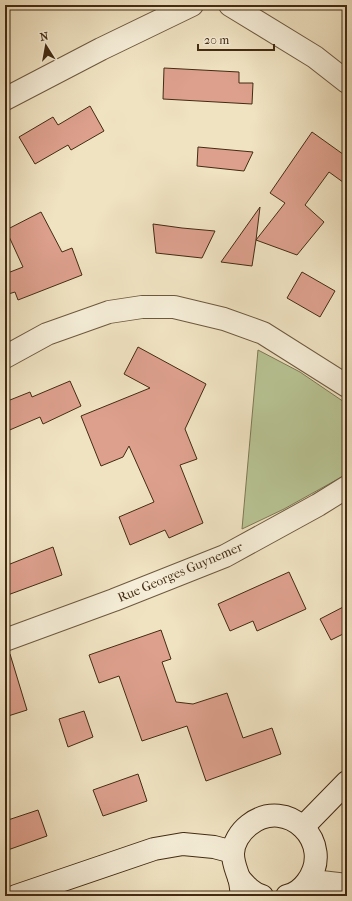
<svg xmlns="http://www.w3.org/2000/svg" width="352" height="901" font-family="'IM FELL French Canon',serif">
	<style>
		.green { fill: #b8c494; stroke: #7e7854 }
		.building { fill: #dda08d; stroke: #432b13 }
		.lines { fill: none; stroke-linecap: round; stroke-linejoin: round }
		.street-casing { stroke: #6e593f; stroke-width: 24 }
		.secondary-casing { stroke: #432b13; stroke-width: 24 }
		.street { stroke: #f5edd7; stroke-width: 22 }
		.secondary { stroke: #f5edd7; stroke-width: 22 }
		.labels { text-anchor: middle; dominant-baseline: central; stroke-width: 3.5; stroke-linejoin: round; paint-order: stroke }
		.street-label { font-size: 13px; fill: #432b13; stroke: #f5edd7 }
	</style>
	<rect width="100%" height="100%" fill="#f0e3c2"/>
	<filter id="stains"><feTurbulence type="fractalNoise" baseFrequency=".005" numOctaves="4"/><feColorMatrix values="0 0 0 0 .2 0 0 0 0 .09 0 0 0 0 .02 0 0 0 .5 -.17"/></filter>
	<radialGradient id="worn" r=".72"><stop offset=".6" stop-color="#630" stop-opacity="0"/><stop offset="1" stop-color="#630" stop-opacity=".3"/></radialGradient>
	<path class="green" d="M 258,350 L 300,372 L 347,404 L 347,474 L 284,509 L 242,529 Z"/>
	<g class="building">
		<path d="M 164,68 L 239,72 L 239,83 L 253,83 L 252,104 L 163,99 Z"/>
		<path d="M 90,106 L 104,131 L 71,150 L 68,145 L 35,164 L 19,137 L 53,117 L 58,125 Z"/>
		<path d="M 312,132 L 347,157 L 347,185 L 329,172 L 305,205 L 324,222 L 297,255 L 256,240 L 252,266 L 221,262 L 260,207 L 256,240 L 285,203 L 270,193 Z"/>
		<path d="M 198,147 L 253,152 L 244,171 L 197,166 Z"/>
		<path d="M 41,212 L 62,252 L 72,248 L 82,275 L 18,300 L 15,292 L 5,295 L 5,274 L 23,267 L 6,230 Z"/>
		<path d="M 153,224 L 182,228 L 215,231 L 202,258 L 156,253 Z"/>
		<path d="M 302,272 L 335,291 L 320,317 L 287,298 Z"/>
		<path d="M 138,347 L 206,384 L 185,429 L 197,459 L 180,465 L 203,523 L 169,538 L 165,530 L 130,545 L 119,517 L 154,502 L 129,446 L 123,457 L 101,466 L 81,416 L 150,388 L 124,374 Z"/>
		<path d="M 70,381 L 81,406 L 43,424 L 40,417 L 5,432 L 5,402 L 30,392 L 32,397 Z"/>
		<path d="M 53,547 L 62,575 L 5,596 L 5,566 Z"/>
		<path d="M 289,572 L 306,609 L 257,631 L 253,621 L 230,631 L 218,604 Z"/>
		<path d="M 347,605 L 347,632 L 331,640 L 320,619 Z"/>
		<path d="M 161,630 L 171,659 L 162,662 L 176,702 L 193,704 L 227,693 L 243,738 L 272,728 L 281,754 L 206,781 L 187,726 L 142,741 L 119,676 L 99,683 L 89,655 Z"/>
		<path d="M 5,654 L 10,654 L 27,710 L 5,717 Z"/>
		<path d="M 84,711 L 93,737 L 68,747 L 59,719 Z"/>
		<path d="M 138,774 L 147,801 L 103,816 L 93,790 Z"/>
		<path d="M 38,810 L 47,836 L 5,851 L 5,821 Z"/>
	</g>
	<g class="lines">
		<defs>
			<g id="street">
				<path d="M 230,5 L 315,57 L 347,82"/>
				<path d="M 5,99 L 101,49 L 192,5"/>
				<path d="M 5,357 L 47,334 L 109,312 L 142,307 L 174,307 L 224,319 L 263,333 L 347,386"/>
				<path d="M 5,640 L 114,600 L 225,556 L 318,505 L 347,487"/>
				<path d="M 303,887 L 321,882 L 347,885"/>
			</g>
			<g id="secondary">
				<path d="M 303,827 L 347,782"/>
				<path d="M 239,878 C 246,886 252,893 262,896"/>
				<path d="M 16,896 L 154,849 L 183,844 L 214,847 L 233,852"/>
				<path d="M 242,896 C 241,890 241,884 239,878 C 236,869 233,863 233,854 C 233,843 240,832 249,825 C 287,795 336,843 307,882 C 302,889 295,894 287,896"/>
			</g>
		</defs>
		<use href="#street" class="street-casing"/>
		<use href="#secondary" class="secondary-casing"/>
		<use href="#street" class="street"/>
		<use href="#secondary" class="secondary"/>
	</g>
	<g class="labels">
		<g class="street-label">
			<text transform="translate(180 572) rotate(-23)">Rue Georges Guynemer</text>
		</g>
	</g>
	<rect width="352" height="901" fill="none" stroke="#f0e3c2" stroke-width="20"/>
	<rect x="6" y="6" width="340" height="889" fill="none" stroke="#432b13" stroke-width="2"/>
	<rect x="10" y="10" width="332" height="881" fill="none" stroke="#432b13"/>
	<g transform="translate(46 46) rotate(349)" stroke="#f5edd7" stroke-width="3" paint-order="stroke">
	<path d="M0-3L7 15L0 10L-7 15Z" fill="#432b13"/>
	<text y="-6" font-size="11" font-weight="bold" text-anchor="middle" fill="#432b13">N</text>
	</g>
	<path d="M198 44v6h76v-6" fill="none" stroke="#432b13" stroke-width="2"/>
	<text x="204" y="44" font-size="12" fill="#432b13" stroke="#f5edd7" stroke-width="3" paint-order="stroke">20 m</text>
	<rect width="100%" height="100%" filter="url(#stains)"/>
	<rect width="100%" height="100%" fill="url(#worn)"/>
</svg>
